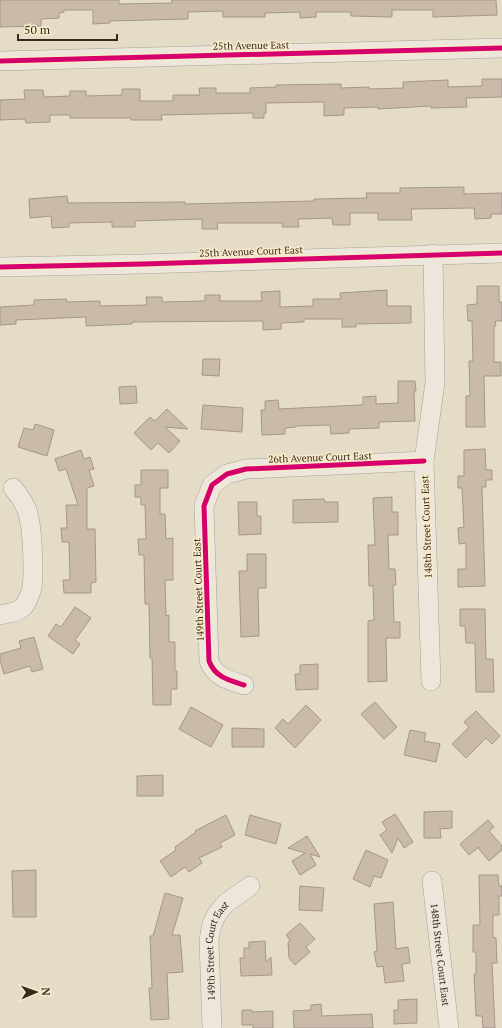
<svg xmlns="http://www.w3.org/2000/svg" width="502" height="1028" viewBox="0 0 502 1028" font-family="'PT Serif',serif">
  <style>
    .building { fill: #c9baa9; stroke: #a59788 }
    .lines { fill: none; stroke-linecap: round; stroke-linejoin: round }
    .minor-casing { stroke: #a9a192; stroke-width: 20 }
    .minor { stroke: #ece6db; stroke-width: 19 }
    .cycleway-casing { stroke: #f8ebcc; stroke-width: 8 }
    .cycleway { stroke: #d6006c; stroke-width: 5 }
    .labels { text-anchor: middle; stroke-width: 3; stroke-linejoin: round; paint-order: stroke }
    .street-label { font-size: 10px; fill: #37291b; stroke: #f8ebcc }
  </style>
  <rect width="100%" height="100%" fill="#e5dcc8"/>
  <g class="building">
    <path d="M0 0H119V4L172 3V0H496L497 15 433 17V10H392V17L351 16V12H316V17L300 18V12L265 13V17H223V11L188 12V19L110 21V23L93 24V10H64V12L59 13V18L41 19V26L0 27Z"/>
    <path d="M482 79H502V97L466 98 467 107 431 108V106L378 109V107L344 108V115L324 116V102L266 103V113H264V118H253V113L161 115 162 120H131V118H70V115H50V122L26 123 25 119 0 120V100L25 99 24 90H43L44 97 70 96V91H86V96L122 95V89H140V101H173V95H200L199 88H216V93H250V88L276 87V85L341 84V88L369 87V89L403 88V82L448 80V87L482 86Z"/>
    <path d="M464 187V194L502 193V214H491V218L475 219 474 208 411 209 412 220H378V213H350V225H333L332 218 298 219 299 227H282L283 223H217L218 229H202V219L135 221V227H112V222L69 223V227L52 228 51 216 30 218 29 199 67 196 68 203 185 202V204L314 201V199L367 198 366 193H400V188Z"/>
    <path d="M477 286H499V302H502V321H495L496 326H494V362H501V376H484L485 427H466V396H470L469 361H473L472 321H468L467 305 477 304Z"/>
    <path d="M387 290V306H411V323L356 324V327H342V319H304V322L281 323V329L263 330V321L132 322V324L86 326V317L16 320V324L0 325V307L34 305V300L66 299 67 302 100 301V306L147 305 146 297H162V302L205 301V295H220V301H262L261 292 280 291V307L313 306V299H341L340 293Z"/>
    <path d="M203 359H220L219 376 202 375Z"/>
    <path d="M398 381H415L416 391H414L415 421 379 422V428L349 429V433L331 434 330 425 296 426V427L285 428V434L262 435 261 410H265V401L278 400 279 409 360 405 363 404V397L376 396V404L398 403Z"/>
    <path d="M136 386 137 403 120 404 119 387Z"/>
    <path d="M203 405 243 408 242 432 201 429Z"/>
    <path d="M167 409 188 429 165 427 180 441 169 453 158 443 151 450 134 433 150 417 155 421Z"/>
    <path d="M35 424 54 430 47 456 18 447 24 428 33 430Z"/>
    <path d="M485 449 486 470H492V480H486V487H482L485 586 458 587V569H466V543L459 544 458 528 464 527 462 488H458V476H464V450Z"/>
    <path d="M81 450 84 459 90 457 94 469 89 470 94 486 87 488V529H95L96 582 91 583V593H64L63 580H70L69 542H62L61 528H67L66 505H78L66 469 59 471 55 459Z"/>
    <path d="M141 470H168V488H160V514H165L166 539 173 538V580H165L166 616 169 615V642H175V671H177V689H171V705H153L152 658H150L149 604H145L144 555H139L138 539H146L145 505H141V497H135V485H141Z"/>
    <path d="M392 497V512H398V535H388L389 569H395L396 585H393L394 622H400V638H386L387 681 368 682V621L374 620 373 586H369L368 545H375L373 498Z"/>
    <path d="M324 499 325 502H338V522L293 523V500Z"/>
    <path d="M238 502H257V516H261V534L239 535Z"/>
    <path d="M247 554H266V588H258L259 636 241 637 239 571H247Z"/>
    <path d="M75 607 91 618 75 640 80 644 73 654 48 636 56 624 61 627Z"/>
    <path d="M460 609H485L486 659H493L494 692H476L475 643H466L465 626H460Z"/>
    <path d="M34 637 43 669 32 672 30 666 4 674 0 660V654L21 648 19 641Z"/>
    <path d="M318 664V689L296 690 295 674H300V665Z"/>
    <path d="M375 702 397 727 384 739 361 714Z"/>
    <path d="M306 705 321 720 295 748 275 728 283 719 288 724Z"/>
    <path d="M191 707 223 725 211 747 179 729Z"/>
    <path d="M476 711 500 736 492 744 486 738 466 758 452 744 469 727 464 722Z"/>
    <path d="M232 728 264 729V747H232Z"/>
    <path d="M410 730 426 733 424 741 440 744 436 762 404 755Z"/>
    <path d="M163 775V796H137V776Z"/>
    <path d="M452 811V828L440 829 441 838H424V812Z"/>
    <path d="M395 814 413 842 404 848 398 838 392 853 380 835 387 830 382 822Z"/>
    <path d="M226 815 235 835 220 843 222 847 199 858 202 863 189 872 185 867 171 877 160 861 176 850 175 847 196 832 195 831Z"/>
    <path d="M250 815 281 824 276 844 245 835Z"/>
    <path d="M488 820 494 827 489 831 502 846V850L489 861 479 849V847L469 855 460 844Z"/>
    <path d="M307 836 320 857 310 854 316 865 300 875 292 861 305 853 288 848Z"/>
    <path d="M366 850 388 860 381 878 374 876 370 887 353 879Z"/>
    <path d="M36 870V917H13L12 871Z"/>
    <path d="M479 875H498L499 886H502V896H499V915H493V937L496 938 497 963H492L495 1028H483L482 1016H476L474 974H476V952H473V925H480Z"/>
    <path d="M300 886 324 888 322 911 299 910Z"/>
    <path d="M165 893 183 898 172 935H180L183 972 167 973 169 1019 151 1020 149 988H152L150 936H153Z"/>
    <path d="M393 902 396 949 408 947 410 963 402 964 404 981 385 983 383 966 377 967 374 952 377 951 374 904Z"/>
    <path d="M300 923 315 939 306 947 310 952 295 965 289 958 288 942 290 940 286 935Z"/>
    <path d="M265 941 266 962 271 957 272 975 241 976 240 958H244V948H249V942Z"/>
    <path d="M417 999V1023L394 1024V1010H398V1000Z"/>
    <path d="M321 1004 322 1016 372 1014 373 1028H294L293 1011 311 1010V1005Z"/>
    <path d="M242 1010H252V1012L273 1011V1028H253V1025H242Z"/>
  </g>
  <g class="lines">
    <g class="minor-casing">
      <g id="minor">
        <path d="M0 61 502 48"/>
        <path d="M0 267 143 264 502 253"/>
        <path d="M0 615C8 613 17 613 23 607 28 602 30 594 32 588 34 572 33 523 26 508 23 501 18 494 13 488"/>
        <path d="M431 681 424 461 435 383 433 254"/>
        <path d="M244 685C228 680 215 677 209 661L204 506 212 485 227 474 246 469 424 461"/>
        <path id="s1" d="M432 881 449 1028"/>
        <path id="s2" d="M212 1028 209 940 212 924 217 914 225 904 250 886"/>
      </g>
    </g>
    <use href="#minor" class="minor"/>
    <g class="cycleway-casing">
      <g id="cycleway">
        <path d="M0 61 502 48"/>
        <path d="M0 267 143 264 502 253"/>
        <path d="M244 685C228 680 215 677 209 661L204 506 212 485 227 474 246 469 424 461"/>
      </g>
    </g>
    <use href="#cycleway" class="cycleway"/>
  </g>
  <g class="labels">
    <g class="street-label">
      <text transform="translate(251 45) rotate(-1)" y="4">25th Avenue East</text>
      <text transform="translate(251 251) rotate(-2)" y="4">25th Avenue Court East</text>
      <text transform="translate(320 457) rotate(-2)" y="4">26th Avenue Court East</text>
      <text transform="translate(426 527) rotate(-92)" y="4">148th Street Court East</text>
      <text transform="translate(198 590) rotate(-92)" y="4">149th Street Court East</text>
      <text dy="4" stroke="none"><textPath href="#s2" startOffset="79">149th Street Court East</textPath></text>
      <text dy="4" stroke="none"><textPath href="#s1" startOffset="74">148th Street Court East</textPath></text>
    </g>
  </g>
  <g transform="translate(36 992) rotate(88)" stroke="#f8ebcc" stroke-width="3" paint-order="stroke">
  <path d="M0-3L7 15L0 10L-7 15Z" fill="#37291b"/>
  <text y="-6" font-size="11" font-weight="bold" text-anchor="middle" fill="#37291b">N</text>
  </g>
  <path d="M18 34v6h99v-6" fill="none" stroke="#37291b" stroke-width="2"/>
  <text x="24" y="34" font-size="12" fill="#37291b" stroke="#f8ebcc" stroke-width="3" paint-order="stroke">50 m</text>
</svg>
